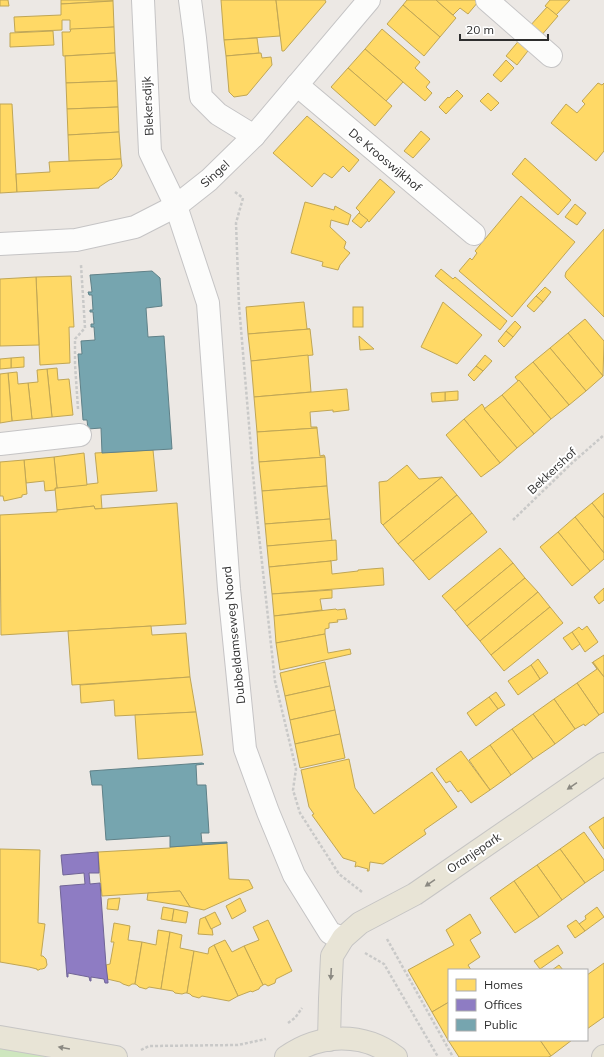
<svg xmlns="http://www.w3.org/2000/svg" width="604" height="1057" viewBox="0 0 604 1057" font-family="Mulish,sans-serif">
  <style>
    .green { fill: #cee6be }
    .homes { fill: #ffd966; stroke: #c0a655 }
    .offices { fill: #8e7cc3; stroke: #716596 }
    .public { fill: #76a5af; stroke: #608188 }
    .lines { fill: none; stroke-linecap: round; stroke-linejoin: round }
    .minor-casing { stroke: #c5c4c5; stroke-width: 24 }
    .major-casing { stroke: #c6c5c4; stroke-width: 24 }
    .path { stroke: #c9c9c8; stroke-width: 2.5; stroke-dasharray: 3 2; stroke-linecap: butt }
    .minor { stroke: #fcfcfb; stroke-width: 22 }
    .major { stroke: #e8e4d6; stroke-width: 22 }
    .oneway { fill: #8b8982 }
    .labels { text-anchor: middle; stroke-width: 4; stroke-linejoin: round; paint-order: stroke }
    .street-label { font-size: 12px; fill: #2e2e2e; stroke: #fff }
  </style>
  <rect width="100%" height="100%" fill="#ece8e4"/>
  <path class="green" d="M0 1048 55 1057H0Z"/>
  <g class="homes">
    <path d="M0 0H8L9 6H0Z"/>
    <path d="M61 0H113V1L61 4Z"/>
    <path d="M221 0H276L280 36 224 40Z"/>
    <path d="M276 0H325L326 2 284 51H282Z"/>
    <path d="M407 0H436L456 18 440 37 403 5Z"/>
    <path d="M436 0H475L478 2 468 14 460 8 453 15Z"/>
    <path d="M550 0H570L556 15 545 6Z"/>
    <path d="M113 1 114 27 70 30V20H62V30L15 32 14 17 61 15V4Z"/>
    <path d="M403 5 440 37 424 56 387 24Z"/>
    <path d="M547 7 558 16 540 37 529 27Z"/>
    <path d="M114 27 115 53 63 56 62 32H70L71 29Z"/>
    <path d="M382 29 420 62 415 68 430 82 426 87 432 93 425 101 365 49Z"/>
    <path d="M53 31 54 45 10 47V33Z"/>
    <path d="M257 38 259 53 226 56 224 40Z"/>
    <path d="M521 38 531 47 517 65 506 56Z"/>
    <path d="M365 49 403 82 386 101 348 68Z"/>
    <path d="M115 53 117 81 66 83 65 56Z"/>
    <path d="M261 53 262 58 271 57 272 65 247 95 234 97 229 92 226 56Z"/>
    <path d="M506 60 514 68 501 82 493 75Z"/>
    <path d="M348 68 392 106 375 126 331 87Z"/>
    <path d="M117 81 118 107 67 109 66 83Z"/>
    <path d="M598 83 602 85 604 83V151L596 161 551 123 566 104 577 113 585 104 582 101Z"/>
    <path d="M457 90 463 96 446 114 439 107 448 97 449 98Z"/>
    <path d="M488 93 499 103 491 111 480 101Z"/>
    <path d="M0 104H12L17 192 0 193Z"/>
    <path d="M118 107 119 132 68 135 67 109Z"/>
    <path d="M307 116 359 160 349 172 343 166 332 178 324 173 312 187 273 153Z"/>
    <path d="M421 131 430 139 413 158 404 151Z"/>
    <path d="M119 132 121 159 69 161 68 135Z"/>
    <path d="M525 158 571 200 558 215 512 174Z"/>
    <path d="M121 159 122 166 116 175 111 180V179L99 187V188L17 192 16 174 50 172 49 162Z"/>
    <path d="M380 179 395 192 369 222 359 213 360 212 356 208Z"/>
    <path d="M521 196 575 242 512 317 459 271 470 258 472 260 477 253 475 251Z"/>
    <path d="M305 202 334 210 335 206 351 215 348 225 331 220 330 227 346 242 344 248 350 253 340 265 338 270 322 266 323 262 291 253Z"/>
    <path d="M575 204 586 213 577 225 565 217Z"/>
    <path d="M359 213 368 220 361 228 352 221Z"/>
    <path d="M604 229V317L566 278 565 276 566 272Z"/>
    <path d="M441 269 453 279 455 277 507 321 500 330 435 276Z"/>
    <path d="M71 276 74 327H69L70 363 40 365 36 277Z"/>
    <path d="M36 277 39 345 0 346V279Z"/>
    <path d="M545 287 551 292 543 302 536 296Z"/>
    <path d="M536 296 543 302 534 312 527 306Z"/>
    <path d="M304 302 307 329H310L248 334 246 307Z"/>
    <path d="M443 302 482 335 457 364 421 347Z"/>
    <rect x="353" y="307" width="10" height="20"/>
    <path d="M585 319 604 341 603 376 568 333Z"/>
    <path d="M515 321 521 327 513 337 506 331Z"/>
    <path d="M310 329 313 355 251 361 248 334Z"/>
    <path d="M506 331 513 337 504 347 498 341Z"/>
    <path d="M568 333 603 376 586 391 550 348Z"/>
    <path d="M359 336 374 349 360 350Z"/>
    <path d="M550 348 586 391 569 405 533 362Z"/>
    <path d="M308 355 311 392 254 397 251 361Z"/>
    <path d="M485 355 492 361 483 371 476 366Z"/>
    <path d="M24 357V367L11 368V358Z"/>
    <path d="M11 358V368L0 369V359Z"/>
    <path d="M533 362 569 405 551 419 519 380 518 381 515 377Z"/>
    <path d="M476 366 483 371 474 381 468 375Z"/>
    <path d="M57 368 58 380 69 379 73 415 52 417 47 369Z"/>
    <path d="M47 369 52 417 32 419 28 383 38 382 37 370Z"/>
    <path d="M17 372 18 384 28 383 32 419 12 421 8 373Z"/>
    <path d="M8 373 12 421 0 423V374Z"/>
    <path d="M519 380 551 419 534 434 502 395Z"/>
    <path d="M347 389 349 410 333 412V410L310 412 311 427H317V428L257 432 254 397Z"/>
    <path d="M458 391V400L445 401V392Z"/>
    <path d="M445 392V401L432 402 431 393Z"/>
    <path d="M502 395 534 434 517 448 484 409Z"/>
    <path d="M482 404 485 409H484L517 448 500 463 464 419Z"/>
    <path d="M464 419 500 463 481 477 446 435Z"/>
    <path d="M317 428 320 456 324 455 325 457 259 462 257 432Z"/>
    <path d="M153 450 157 491 101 495 102 509H95L94 506 57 510 55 488 98 483 95 453Z"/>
    <path d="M84 453 87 485 57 488 54 457Z"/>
    <path d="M54 457 57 488H55V490L45 491 44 481 26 483 24 460Z"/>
    <path d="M325 457 327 486 262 491 259 462Z"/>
    <path d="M24 460 27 494 22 495V497L4 501 3 496H0V462Z"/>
    <path d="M407 465 419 479 442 477 383 525 381 523 379 482 387 481Z"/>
    <path d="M442 477 457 495 398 544 383 525Z"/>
    <path d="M327 486 330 519 265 524 262 491Z"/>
    <path d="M604 493V518L592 503Z"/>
    <path d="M457 495 472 513 413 561 398 544Z"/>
    <path d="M177 503 186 624 1 635 0 515 57 512V510L94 506 95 509Z"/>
    <path d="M592 503 604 518V553L575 517Z"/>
    <path d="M472 513 487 532 429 580 413 561Z"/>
    <path d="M575 517 604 553V559L590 571 558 532Z"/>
    <path d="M330 519 332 541 267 546 265 524Z"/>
    <path d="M558 532 590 571 572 586 540 547Z"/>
    <path d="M336 540 337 560 330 561H331L269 567 267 546Z"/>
    <path d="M500 548 513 563 455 611 442 596Z"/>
    <path d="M331 561 332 574 358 571V570L383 568 384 585 272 594 269 567Z"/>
    <path d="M513 563 525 578 467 626 455 611Z"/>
    <path d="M525 578 538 592 480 641 467 626Z"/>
    <path d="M604 588V600L599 604 594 597Z"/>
    <path d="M332 590V598L320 599 322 610 274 616 272 594Z"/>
    <path d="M538 592 550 607 491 655 480 641Z"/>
    <path d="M550 607 563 623 504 671 491 655Z"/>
    <path d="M336 609 337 610 345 609 347 619 337 620 338 622 329 623V628L325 629V634L276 643 274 616Z"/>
    <path d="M151 626 152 635 186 633 190 677 72 685 68 631Z"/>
    <path d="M587 626 598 642 585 652 572 632 579 627 582 630Z"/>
    <path d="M572 632 580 644 572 650 563 638Z"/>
    <path d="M325 634 328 653 350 649 351 654 280 670 276 643Z"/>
    <path d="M604 655V677L593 662Z"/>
    <path d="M538 659 548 673 540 679 531 665Z"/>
    <path d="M325 662 330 686 285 696 280 673Z"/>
    <path d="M592 662 604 677V712L599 715 577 683 597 669Z"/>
    <path d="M531 665 540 679 518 695 508 681Z"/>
    <path d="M190 677 196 712 115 716 114 700 81 703 80 685Z"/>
    <path d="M577 683 599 715 585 726 584 724 575 729 554 699Z"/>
    <path d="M330 686 335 710 290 720 285 696Z"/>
    <path d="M496 692 505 705 498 709 489 697Z"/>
    <path d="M489 697 498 709 476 726 467 713Z"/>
    <path d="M554 699 575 729 555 744 533 714Z"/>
    <path d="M335 710 340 734 295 744 290 720Z"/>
    <path d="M196 712 203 755 138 759 135 715Z"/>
    <path d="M533 714 555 744 533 759 512 729Z"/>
    <path d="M512 729 533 759 511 775 490 745Z"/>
    <path d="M340 734 345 758 300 768 295 744Z"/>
    <path d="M490 745 511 775 490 790 469 760Z"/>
    <path d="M461 751 490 790 471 803 461 790 458 792 450 781 446 783 436 769Z"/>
    <path d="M349 759 355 788 374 814 432 772 457 807 424 830 426 834 383 864 370 862 369 871H367L368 869 357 866 355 867 356 862 343 858 312 815 314 814 309 807 301 770Z"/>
    <path d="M604 817V849L589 827Z"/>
    <path d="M584 832 604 860V870L585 883 560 849Z"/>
    <path d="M227 843 229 879 249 880 253 888 204 910 190 907 180 891 102 896 98 852 170 848V847Z"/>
    <path d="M0 849 40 850 38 923 45 924 41 956H43L46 959 47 965 45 968 42 969H40L39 970H37V969L29 967 0 962Z"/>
    <path d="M560 849 585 883 562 900 537 865Z"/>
    <path d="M537 865 562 900 539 917 514 881Z"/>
    <path d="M514 881 539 917 515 933 490 898Z"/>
    <path d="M180 891 190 907 147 900 148 893Z"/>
    <path d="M120 898 118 910 107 909 108 899Z"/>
    <path d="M240 898 246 911 232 919 226 906Z"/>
    <path d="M163 907 174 909 172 921 161 919Z"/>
    <path d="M597 907 604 917 585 931 579 924 586 919 585 916Z"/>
    <path d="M174 909 188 912 186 923 172 921Z"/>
    <path d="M215 912 221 924 211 929 205 917Z"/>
    <path d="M470 914 481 933 470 940 480 957 468 965 471 970H449V1002L432 1012 408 970 454 945 446 930Z"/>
    <path d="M205 917 211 929H212L213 935 198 934 200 919Z"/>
    <path d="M268 920 292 971 276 979 275 983 268 986 265 984 263 985 244 946 259 940 253 927Z"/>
    <path d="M576 920 585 931 575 938 567 926Z"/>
    <path d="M114 923 130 926 128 940 142 942 135 984H132L129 986 123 984 120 982 107 979 106 965 110 964 114 942H111Z"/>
    <path d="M158 930 170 932 161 989 149 987 146 989 139 987 137 985 135 984 142 942 156 945Z"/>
    <path d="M170 932 182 935 180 948 194 951 187 993H185L182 994 175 993 173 991 161 989Z"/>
    <path d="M225 940 232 952 244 946 263 985 260 987 259 989 252 992 251 991 238 996 214 945Z"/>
    <path d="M214 945 238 996 229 1001 202 996 199 998 192 996 190 994 187 993 194 951 208 954 209 948Z"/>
    <path d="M558 945 563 953 540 969 534 961Z"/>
    <path d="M604 963V1017L587 1029V975Z"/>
    <path d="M559 965 563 970H552Z"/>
    <path d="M449 1002V1039L448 1040 432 1012Z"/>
    <path d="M449 1039V1040H540L551 1056 548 1057H459L448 1040Z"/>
    <path d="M540 1040H572L551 1056Z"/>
  </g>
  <path class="offices" d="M98 852 99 873H89L90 884 100 883 106 965 108 982V983H105L104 979 91 977V981H90L89 977 68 973V977H67L60 886 85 884 84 873 63 875 61 855Z"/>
  <g class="public">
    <path d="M152 271 160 278 162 306 146 308 148 337 164 336 172 449 102 453 101 428 88 429 87 420H83L78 354H82L81 341 95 340 94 327H91V324H94L93 312H90V310H93L92 295H89L88 292H92L90 275Z"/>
    <path d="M202 763 204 764 196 765 197 785H206V786L209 833H201L202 843 227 842V843L170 847V836L106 840 102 785H92L90 771Z"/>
  </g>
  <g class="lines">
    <g class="minor-casing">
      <g id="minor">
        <path d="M143 0 150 152 176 206 208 303 229 589 245 749 268 812 294 875 330 933 343 938"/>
        <path d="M190 0 195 38 201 97 218 114 254 136"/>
        <path d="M487 0 551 56"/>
        <path d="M297 85 474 234"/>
        <path d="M0 244 76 240 135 227 176 206 209 180 254 136 369 0"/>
        <path d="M0 444 80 435"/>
      </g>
    </g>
    <g class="major-casing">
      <g id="major">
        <path d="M0 1037 116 1057"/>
        <path d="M329 1040 330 999 332 956 343 938 360 923 415 894 604 764"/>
        <path d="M286 1057C320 1033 363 1032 396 1057"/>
        <path d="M603 1057 604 1056"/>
      </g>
    </g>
    <g class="path">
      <path d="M235 192 243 198 236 223 239 305 256 508 275 681 296 769 293 790 300 813 339 874 362 892"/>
      <path d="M78 409 75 364V339L85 328 81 265"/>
      <path d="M513 520 572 463 604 435"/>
      <path d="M387 939 453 1057"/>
      <path d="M365 953 384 964 438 1057"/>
      <path d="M288 1023 295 1018 302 1008"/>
      <path d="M141 1050 149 1046 238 1045 266 1039"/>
    </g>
    <use href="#minor" class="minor"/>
    <use href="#major" class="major"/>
  </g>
  <defs><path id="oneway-solid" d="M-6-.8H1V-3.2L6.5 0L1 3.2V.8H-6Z"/></defs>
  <g class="oneway">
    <use href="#oneway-solid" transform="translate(572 786) rotate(146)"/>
    <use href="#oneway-solid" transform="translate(430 883) rotate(146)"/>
    <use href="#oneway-solid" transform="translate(331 974) rotate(93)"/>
    <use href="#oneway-solid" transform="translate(64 1048) rotate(-170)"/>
  </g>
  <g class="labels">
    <g class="street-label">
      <text transform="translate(148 106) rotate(-93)" y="4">Blekersdijk</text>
      <text transform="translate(385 160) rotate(40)" y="4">De Krooswijkhof</text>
      <text transform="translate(215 174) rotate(-42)" y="4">Singel</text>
      <text transform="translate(552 471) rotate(-43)" y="4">Bekkershof</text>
      <text transform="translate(234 635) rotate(-96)" y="4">Dubbeldamseweg Noord</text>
      <text transform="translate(474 853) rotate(-34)" y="4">Oranjepark</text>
    </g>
  </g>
  <rect x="448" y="969" width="140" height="72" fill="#ffffff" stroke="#ababab"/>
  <rect x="456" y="979" width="20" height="12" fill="#ffd966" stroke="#ababab"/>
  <text x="484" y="989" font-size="12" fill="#2e2e2e">Homes</text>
  <rect x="456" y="999" width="20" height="12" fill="#8e7cc3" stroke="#ababab"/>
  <text x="484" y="1009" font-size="12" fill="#2e2e2e">Offices</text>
  <rect x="456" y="1019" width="20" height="12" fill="#76a5af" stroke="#ababab"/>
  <text x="484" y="1029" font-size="12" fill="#2e2e2e">Public</text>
  <path d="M460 34v6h88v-6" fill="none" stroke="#2e2e2e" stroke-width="2"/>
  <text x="466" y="34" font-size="12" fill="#2e2e2e" stroke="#ffffff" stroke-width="3" paint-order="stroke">20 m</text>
</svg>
